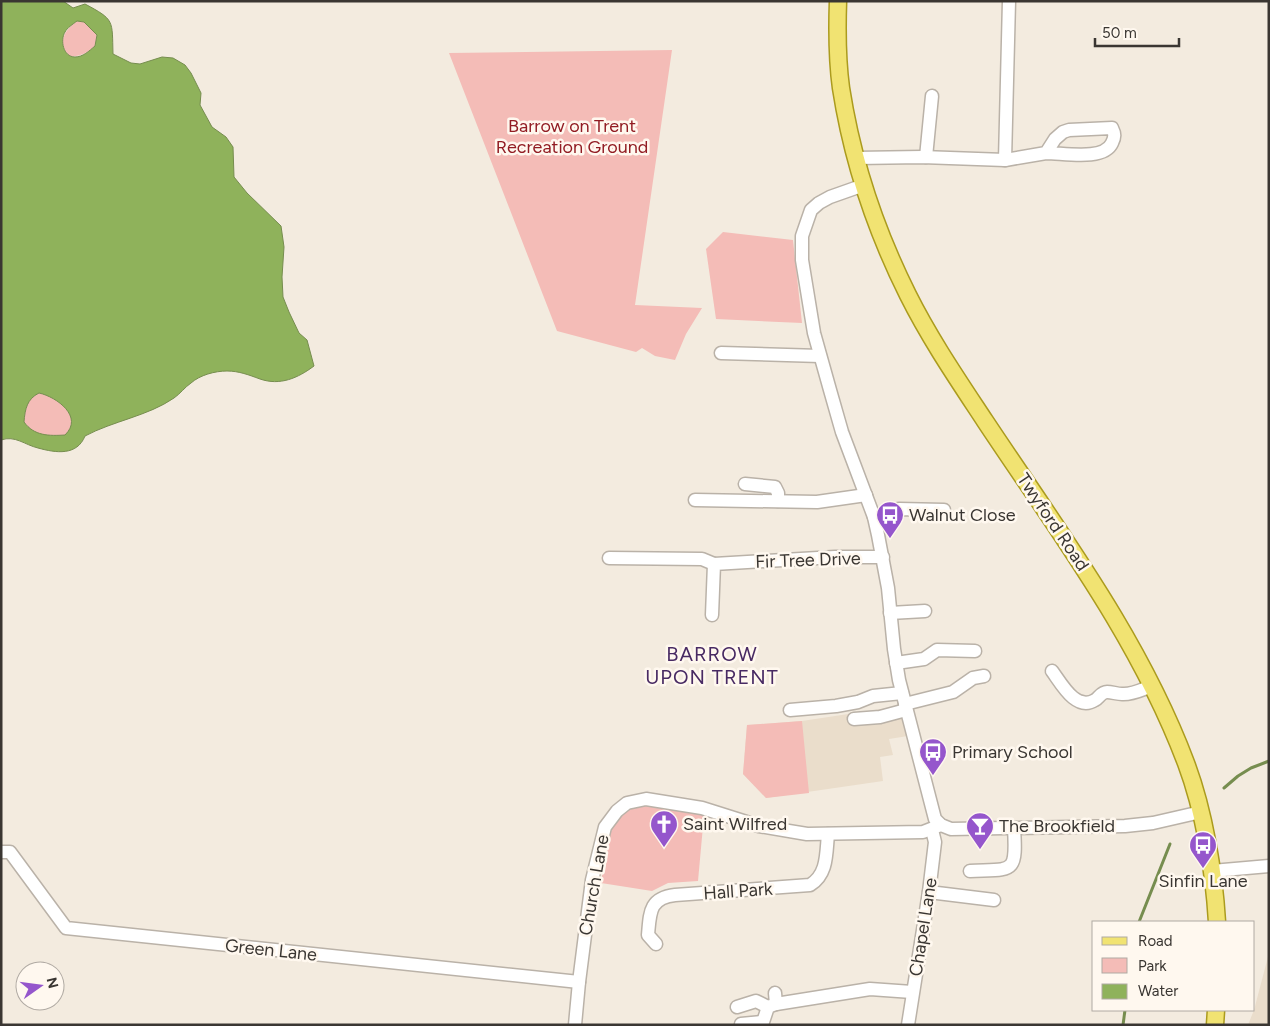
<svg xmlns="http://www.w3.org/2000/svg" width="1270" height="1026" viewBox="0 0 1270 1026" font-family="Figtree,sans-serif">
  <style>
    .built { fill: #eaddcb }
    .green { fill: #f4bcb7 }
    .water { fill: #8fb25b; stroke: #768d4f; fill-rule: evenodd }
    .lines { fill: none; stroke-linecap: round; stroke-linejoin: round }
    .stream { stroke: #768d4f; stroke-width: 3 }
    .minor-casing { stroke: #bab2a8; stroke-width: 15 }
    .major-casing { stroke: #ab9b1e; stroke-width: 19 }
    .minor { stroke: #fff; stroke-width: 12 }
    .major { stroke: #f1e372; stroke-width: 16 }
    .labels { text-anchor: middle; stroke-width: 5; stroke-linejoin: round; paint-order: stroke }
    .park-label { font-size: 18px; fill: #921c23; stroke: #fff8ef }
    .poi-label { font-size: 18px; fill: #3a3632; stroke: #fff8ef; text-anchor: start }
    .street-label { font-size: 18px; fill: #3a3632; stroke: #fff8ef }
    .quarter-label { font-size: 20px; letter-spacing: 1px; fill: #482a63; stroke: #fff8ef }
  </style>
  <rect width="100%" height="100%" fill="#f3ebdf"/>
  <g class="built">
    <path d="M901 706 908 736 889 739 893 755 880 757 883 781 766 798 743 774 747 725 802 721Z"/>
    <path d="M1269 953V1025H1248L1254 1010Z"/>
  </g>
  <g class="green">
    <path d="M77 21 84 22 97 35 95 46C87 53 80 57 69 56 57 42 64 31 77 21Z"/>
    <path d="M672 50 635 305 702 308 686 334 675 360 655 356 642 348 636 352 557 331 449 53Z"/>
    <path d="M723 232 793 240 802 323 716 319 706 249Z"/>
    <path d="M39 393C57 397 84 417 65 435 48 436 34 436 24 422 25 409 27 399 39 393Z"/>
    <path d="M802 721 809 793 766 798 743 774 747 725Z"/>
    <path d="M649 804 704 815 698 881 668 883 652 891 601 883C605 862 606 827 623 812 630 806 640 806 649 804Z"/>
  </g>
  <path class="water" d="M1 1H63L73 8 85 4C115 20 112 20 113 54L131 63 140 64 162 57 173 58 185 65 191 73 201 93 200 105 212 127 226 137 233 147 234 177 247 193 281 226 284 247 282 277 283 297 289 312 299 333 307 340 314 366C298 378 280 386 260 379 249 375 239 371 227 371 215 371 200 375 191 383 185 387 180 394 174 398 148 416 113 421 85 436 77 456 56 453 38 448 25 445 15 435 1 440ZM77 21 84 22 97 35 95 46C89 51 83 57 75 57 63 57 60 40 65 32 67 28 73 24 77 21ZM39 393C57 397 84 417 65 435 49 436 34 436 24 422 25 409 27 399 39 393Z"/>
  <g class="lines">
    <g class="stream">
      <path d="M1224 788 1238 776 1251 768 1269 761"/>
      <path d="M1139 922 1170 844"/>
      <path d="M1123 1025 1125 1010"/>
    </g>
    <g class="minor-casing">
      <g id="minor">
        <path d="M926 157 932 96"/>
        <path d="M856 158 922 157 1005 160 1046 153 1055 139 1063 132 1069 130 1112 128C1115 134 1115 137 1112 143 1104 161 1064 153 1046 153"/>
        <path d="M1005 160 1009 1"/>
        <path d="M864 185 830 197 819 203 811 210 802 236V260L814 333 830 390 842 432 874 517 878 535 888 588 894 649 899 680 935 819 941 825 951 829 1125 826 1153 823 1201 812"/>
        <path d="M721 353 820 356"/>
        <path d="M745 484 775 487 778 493V501"/>
        <path d="M695 500 817 502 866 495"/>
        <path d="M874 517 899 509 944 510"/>
        <path d="M609 558 702 559 714 564"/>
        <path d="M890 613 925 611"/>
        <path d="M712 615 714 564 835 557H883"/>
        <path d="M896 663 924 659 937 650 975 651"/>
        <path d="M1052 671C1061 683 1076 712 1095 700 1099 698 1101 692 1107 692 1112 692 1117 694 1122 694 1132 695 1143 689 1152 686"/>
        <path d="M905 704 953 692 973 678 984 676"/>
        <path d="M790 710 836 706 858 702 873 696 902 693"/>
        <path d="M854 719 880 717 906 710"/>
        <path d="M1 852H10L66 928 579 982"/>
        <path d="M970 871C1013 869 1017 875 1014 828"/>
        <path d="M1212 871 1269 866"/>
        <path d="M929 892 994 900"/>
        <path d="M656 944 648 935C650 913 649 898 675 895L810 885C828 874 826 853 828 834"/>
        <path d="M775 993 776 1004 870 989 912 992"/>
        <path d="M737 1007 756 1001 768 1007"/>
        <path d="M741 1024 762 1022"/>
        <path d="M575 1025 579 982 592 880 605 827 617 811 627 803 646 799 702 808 759 826 807 834 923 832 941 825"/>
        <path d="M762 1025 768 1007 776 1004"/>
        <path d="M908 1025 929 892 935 842 932 830"/>
      </g>
    </g>
    <g class="major-casing">
      <g id="major">
        <path d="M838 1C837 30 837 59 841 88 852 159 876 231 908 295 930 339 958 380 985 421 1058 531 1139 638 1186 763 1204 811 1214 871 1217 922"/>
        <path d="M1215 1025 1216 1010"/>
      </g>
    </g>
    <use href="#minor" class="minor"/>
    <use href="#major" class="major"/>
  </g>
  <defs>
    <g id="bus-pin" transform="scale(1.4375)"><path d="M0 17L-7.5 6A9.5 9.5 0 1 1 7.5 6Z" fill="#9556cc" stroke="#fff8ef"/><path d="M-5-6H5V4H4V6H2V4H-2V6H-4V4H-5ZM-3.5-4V0h7V-4ZM-3.5 1.2v1.5H-2V1.2ZM2 1.2v1.5H3.5V1.2Z" fill="#fff"/></g>
    <g id="church-pin" transform="scale(1.4375)"><path d="M0 17L-7.5 6A9.5 9.5 0 1 1 7.5 6Z" fill="#9556cc" stroke="#fff8ef"/><path d="M-1.2-6h2.4v3.5h3.3v2.4h-3.3V6h-2.4V-.1h-3.3v-2.4h3.3Z" fill="#fff"/></g>
    <g id="bar-pin" transform="scale(1.4375)"><path d="M0 17L-7.5 6A9.5 9.5 0 1 1 7.5 6Z" fill="#9556cc" stroke="#fff8ef"/><path d="M-6-5H6L.8 .8V4.5H3.5V6h-7V4.5H-.8V.8Z" fill="#fff"/></g>
  </defs>
  <g fill-rule="evenodd">
    <use href="#bus-pin" x="890" y="515"/>
    <use href="#bus-pin" x="933" y="752"/>
    <use href="#church-pin" x="664" y="824"/>
    <use href="#bar-pin" x="980" y="826"/>
    <use href="#bus-pin" x="1203" y="845"/>
  </g>
  <g class="labels">
    <g class="park-label">
      <text x="572" y="132">Barrow on Trent<tspan x="572" dy="21">Recreation Ground</tspan></text>
    </g>
    <g class="poi-label">
      <text x="909" y="521">Walnut Close</text>
      <text x="952" y="758">Primary School</text>
      <text x="683" y="830">Saint Wilfred</text>
      <text x="999" y="832">The Brookfield</text>
      <text x="1203" y="887" text-anchor="middle">Sinfin Lane</text>
    </g>
    <g class="street-label">
      <text transform="translate(1053 522) rotate(56)" y="6">Twyford Road</text>
      <text transform="translate(808 560) rotate(-2)" y="6">Fir Tree Drive</text>
      <text transform="translate(594 885) rotate(-80)" y="6">Church Lane</text>
      <text transform="translate(738 891) rotate(-4)" y="6">Hall Park</text>
      <text transform="translate(923 927) rotate(-81)" y="6">Chapel Lane</text>
      <text transform="translate(271 950) rotate(6)" y="6">Green Lane</text>
    </g>
    <g class="quarter-label">
      <text x="712" y="661">BARROW<tspan x="712" dy="23">UPON TRENT</tspan></text>
    </g>
  </g>
  <rect width="1270" height="1026" fill="none" stroke="#3a3632" stroke-width="5"/>
  <rect x="1092" y="921" width="162" height="90" fill="#fff8ef" stroke="#b0aaa3"/>
  <rect x="1102" y="937" width="25" height="8" fill="#f1e372" stroke="#b0aaa3"/>
  <text x="1138" y="946" font-size="15" fill="#3a3632">Road</text>
  <rect x="1102" y="958" width="25" height="15" fill="#f4bcb7" stroke="#b0aaa3"/>
  <text x="1138" y="971" font-size="15" fill="#3a3632">Park</text>
  <rect x="1102" y="984" width="25" height="15" fill="#8fb25b" stroke="#b0aaa3"/>
  <text x="1138" y="996" font-size="15" fill="#3a3632">Water</text>
  <g transform="translate(40 986) rotate(76)"><circle r="24" fill="#fff8ef" stroke="#b0aaa3"/>
  <path d="M0-4L9 19L0 12L-9 19Z" fill="#9556cc"/>
  <text y="-8" font-size="14" font-weight="bold" text-anchor="middle" fill="#3a3632">N</text>
  </g>
  <path d="M1095 38v8h84v-8" fill="none" stroke="#3a3632" stroke-width="2.5"/>
  <text x="1102" y="38" font-size="15" fill="#3a3632" stroke="#fff8ef" stroke-width="4" paint-order="stroke">50 m</text>
</svg>
